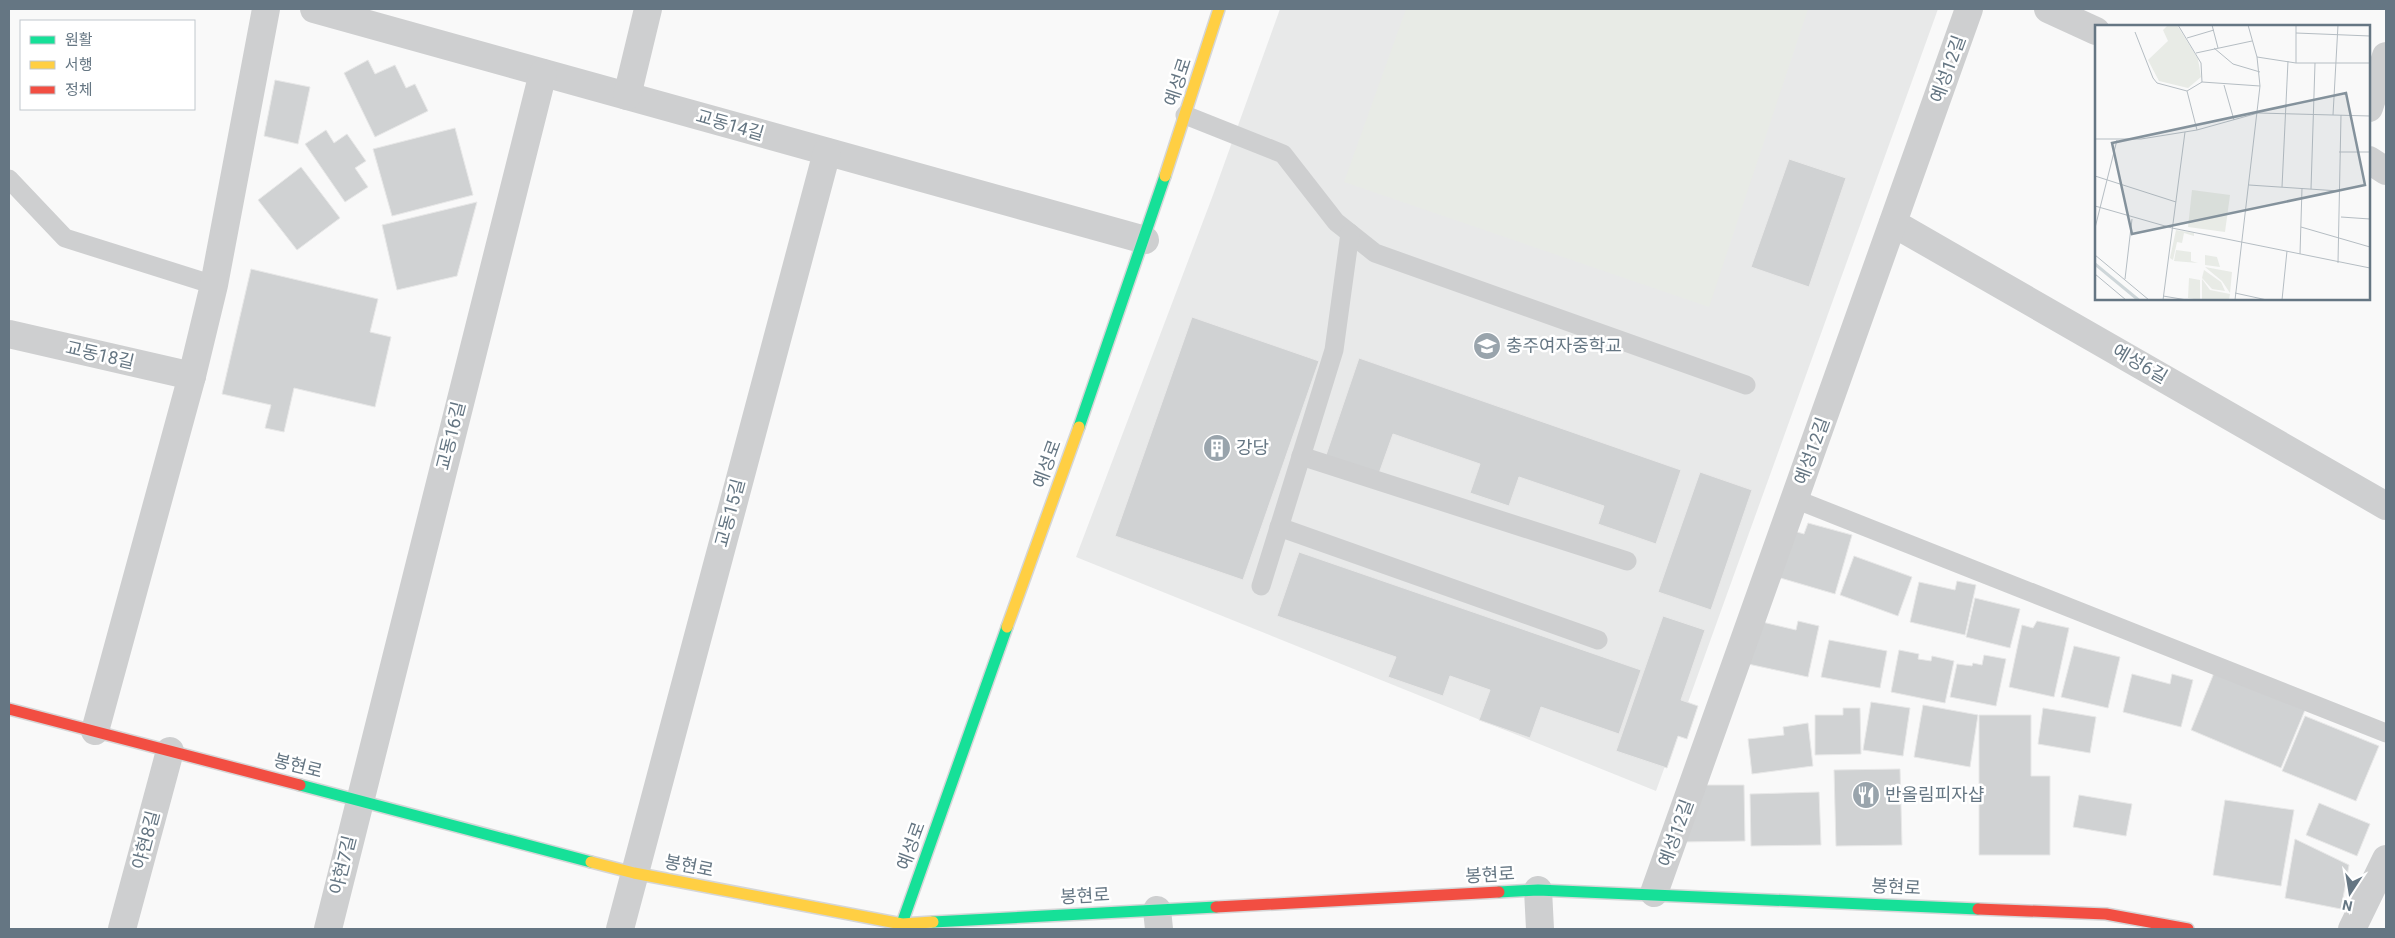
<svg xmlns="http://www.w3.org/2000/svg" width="2395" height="938" viewBox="0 0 2395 938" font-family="Roboto,'Noto Sans KR',sans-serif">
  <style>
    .built { fill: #e8e9e9 }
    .green { fill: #e8ebe6 }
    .building { fill: #d0d2d3; stroke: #e8e8e8 }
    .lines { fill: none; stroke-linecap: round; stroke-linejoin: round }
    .fast-casing { stroke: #d5d6d7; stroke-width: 14 }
    .slow-casing { stroke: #d5d6d7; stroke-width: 14 }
    .jam-casing { stroke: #d5d6d7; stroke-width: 14 }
    .lane { stroke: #cecfd0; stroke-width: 19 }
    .street { stroke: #cecfd0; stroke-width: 28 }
    .fast { stroke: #16e098; stroke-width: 11 }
    .slow { stroke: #ffcf43; stroke-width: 11 }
    .jam { stroke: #f24e42; stroke-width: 11 }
    .labels { text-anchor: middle; stroke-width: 5; stroke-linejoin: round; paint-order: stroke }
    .street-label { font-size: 18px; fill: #657683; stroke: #fff }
    .poi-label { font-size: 18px; fill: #657683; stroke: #fff; text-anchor: start }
    .inset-road { fill: none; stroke: #b5bdc3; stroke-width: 1 }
    .view { fill: #84929c; fill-opacity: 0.15; stroke: #84929c; stroke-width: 2.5 }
    .inset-edge { fill: none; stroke: #657683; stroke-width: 2.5 }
  </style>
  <rect width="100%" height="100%" fill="#f9f9f9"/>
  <path class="built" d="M1280 9H1938L1656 791 1076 557 1213 195Z"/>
  <path class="green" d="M1406 9H1808L1709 307 1344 182Z"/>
  <g class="building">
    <path d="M368 60 375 74 395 65 406 88 415 84 428 111 375 137 344 73Z"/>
    <path d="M275 80 310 87 298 144 264 136Z"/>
    <path d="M455 128 473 195 392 216 373 149Z"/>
    <path d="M326 130 334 143 347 134 366 161 355 168 368 187 345 202 305 144Z"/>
    <path d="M1789 159 1846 178 1809 287 1751 267Z"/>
    <path d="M301 167 340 218 297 250 258 200Z"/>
    <path d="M477 202 457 276 397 290 382 225Z"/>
    <path d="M251 269 378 299 370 332 391 337 375 407 294 388 284 432 265 428 271 405 222 394Z"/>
    <path d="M1192 317 1319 361 1243 580 1115 536Z"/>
    <path d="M1359 358 1681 470 1656 544 1598 524 1604 506 1519 477 1509 506 1470 493 1480 464 1393 434 1377 479 1324 461Z"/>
    <path d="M1700 472 1752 490 1711 610 1658 592Z"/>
    <path d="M1808 523 1852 535 1835 594 1777 577 1790 530 1804 534Z"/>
    <path d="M1299 552 1641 670 1619 734 1541 707 1530 738 1479 720 1490 690 1450 676 1443 696 1388 677 1396 657 1277 616Z"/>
    <path d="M1854 556 1912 577 1898 616 1840 595Z"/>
    <path d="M1957 581 1976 585 1965 635 1910 622 1919 582 1955 590Z"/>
    <path d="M1975 598 2020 609 2010 648 1966 637Z"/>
    <path d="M1663 616 1705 630 1681 700 1698 706 1687 739 1678 736 1667 768 1616 751Z"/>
    <path d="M1758 621 1796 630 1798 621 1819 626 1808 677 1748 664Z"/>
    <path d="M2037 621 2069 628 2054 697 2009 687 2022 625 2033 628Z"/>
    <path d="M1829 640 1887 651 1880 688 1821 677Z"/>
    <path d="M2074 646 2120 657 2108 708 2061 697Z"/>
    <path d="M1899 650 1919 654 1918 659 1931 661 1932 656 1954 661 1945 703 1891 692Z"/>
    <path d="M1984 655 2006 659 1996 706 1950 697 1957 664 1972 666 1973 663 1982 665Z"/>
    <path d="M2214 673 2305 710 2281 768 2191 730Z"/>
    <path d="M2132 674 2170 684 2172 674 2193 680 2181 727 2123 712Z"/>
    <path d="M1871 702 1910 708 1903 756 1863 750Z"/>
    <path d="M1923 705 1978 715 1970 767 1914 757Z"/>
    <path d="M1843 708H1860L1861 754 1815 755V715H1843Z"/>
    <path d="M2043 708 2096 717 2090 753 2038 744Z"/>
    <path d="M1979 715H2031V776H2050V855H1979Z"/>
    <path d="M2305 716 2379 746 2356 801 2282 771Z"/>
    <path d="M1808 723 1813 766 1752 774 1748 739 1784 735 1783 727Z"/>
    <path d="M1900 769 1902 845 1836 846 1834 770Z"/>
    <path d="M1699 785H1744L1745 841 1680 842Z"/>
    <path d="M1819 792 1821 845 1751 846 1750 794Z"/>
    <path d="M2079 795 2132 804 2126 836 2073 827Z"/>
    <path d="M2225 800 2294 810 2281 886 2213 875Z"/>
    <path d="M2319 803 2370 824 2357 856 2306 835Z"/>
    <path d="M2295 839 2349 865 2341 909 2285 898Z"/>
  </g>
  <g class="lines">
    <g class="fast-casing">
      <g id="fast">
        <path d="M1079 427 1165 176"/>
        <path d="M300 785 591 862"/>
        <path d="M1499 892 1538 890 1978 909"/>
        <path d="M933 922 1216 907"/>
        <path d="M900 929 1007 627"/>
      </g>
    </g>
    <g class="slow-casing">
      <g id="slow">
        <path d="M1165 176 1219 9"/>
        <path d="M1007 627 1079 427"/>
        <path d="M591 862 634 873 902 924 933 922"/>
      </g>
    </g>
    <g class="jam-casing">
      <g id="jam">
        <path d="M9 709 300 785"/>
        <path d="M1216 907 1499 892"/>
        <path d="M1978 909 2106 914 2188 929"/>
      </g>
    </g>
    <g class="lane">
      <path d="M1185 115 1283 154 1336 222 1375 253 1746 385"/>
      <path d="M9 179 65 238 214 285"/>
      <path d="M1301 456 1627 561"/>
      <path d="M1795 499 2386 733"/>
      <path d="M1279 527 1598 640"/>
      <path d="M1261 586 1334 350 1350 233"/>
    </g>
    <g class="street">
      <path d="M314 9 1145 240"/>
      <path d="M2048 9 2096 31"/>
      <path d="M627 96 648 9"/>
      <path d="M2369 108 2386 56"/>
      <path d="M2369 160 2386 171"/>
      <path d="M1893 223 2386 506"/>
      <path d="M9 334 192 376"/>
      <path d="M95 731 192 376 214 285 266 9"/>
      <path d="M1538 890 1540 929"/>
      <path d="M1654 893 1969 9"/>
      <path d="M1157 910 1159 929"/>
      <path d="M122 929 170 751"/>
      <path d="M328 929 543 73"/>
      <path d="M620 929 827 152"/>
      <path d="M2352 929 2386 859"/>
    </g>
    <use href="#fast" class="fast"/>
    <use href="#slow" class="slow"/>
    <use href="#jam" class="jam"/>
  </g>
  <defs>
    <g id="school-disc" transform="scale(1.4375)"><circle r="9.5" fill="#99a4ac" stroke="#fff"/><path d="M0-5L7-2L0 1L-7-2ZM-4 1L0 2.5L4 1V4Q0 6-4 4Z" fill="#fff"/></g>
    <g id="building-disc" transform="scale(1.4375)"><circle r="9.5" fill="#99a4ac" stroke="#fff"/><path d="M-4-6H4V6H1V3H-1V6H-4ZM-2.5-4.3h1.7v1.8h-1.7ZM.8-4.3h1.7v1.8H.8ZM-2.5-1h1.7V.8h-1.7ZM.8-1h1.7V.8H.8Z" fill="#fff"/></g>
    <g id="restaurant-disc" transform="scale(1.4375)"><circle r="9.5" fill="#99a4ac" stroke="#fff"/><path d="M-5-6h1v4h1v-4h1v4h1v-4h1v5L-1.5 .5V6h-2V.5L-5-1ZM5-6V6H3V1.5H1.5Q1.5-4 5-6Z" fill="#fff"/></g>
  </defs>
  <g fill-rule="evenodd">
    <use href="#school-disc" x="1487" y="346"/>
    <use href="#building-disc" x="1217" y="448"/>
    <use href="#restaurant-disc" x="1866" y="795"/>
  </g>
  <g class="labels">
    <g class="street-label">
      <text transform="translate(1948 69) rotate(-70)" y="6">예성12길</text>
      <text transform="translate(1178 82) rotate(-72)" y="6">예성로</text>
      <text transform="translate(730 125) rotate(16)" y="6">교동14길</text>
      <text transform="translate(100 355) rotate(13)" y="6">교동18길</text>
      <text transform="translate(2140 364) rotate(30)" y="6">예성6길</text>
      <text transform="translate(451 436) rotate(-76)" y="6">교동16길</text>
      <text transform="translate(1812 451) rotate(-70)" y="6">예성12길</text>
      <text transform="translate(1047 464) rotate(-70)" y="6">예성로</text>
      <text transform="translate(730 513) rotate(-75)" y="6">교동15길</text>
      <text transform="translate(298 766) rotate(14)" y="6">봉현로</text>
      <text transform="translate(1676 833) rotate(-70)" y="6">예성12길</text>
      <text transform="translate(146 840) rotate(-75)" y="6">야현8길</text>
      <text transform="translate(911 846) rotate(-70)" y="6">예성로</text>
      <text transform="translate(343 865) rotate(-76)" y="6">야현7길</text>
      <text transform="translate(689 866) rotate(11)" y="6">봉현로</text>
      <text transform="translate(1490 875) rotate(-3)" y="6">봉현로</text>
      <text transform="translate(1896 887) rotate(3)" y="6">봉현로</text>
      <text transform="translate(1085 896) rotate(-3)" y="6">봉현로</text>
    </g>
    <g class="poi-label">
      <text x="1506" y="352">충주여자중학교</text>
      <text x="1236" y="454">강당</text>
      <text x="1885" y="801">반올림피자샵</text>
    </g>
  </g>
  <g transform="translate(2095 25)">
    <rect width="275" height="275" fill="#f9f9f9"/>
    <path d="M73 0H82L103 34 106 52 93 63 64 56 53 35 73 16 68 5ZM97 165 135 170 130 207 93 202ZM81 205 99 208V211L89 208 87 218 82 217 78 235 75 233ZM81 225 96 227V236L103 238 79 236ZM110 230 122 232 125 242 110 240ZM110 242 137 247 135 268 127 256ZM109 245 126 257 130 266 117 264 107 253ZM94 253 105 255V275L93 273ZM107 254 115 265 135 269 134 275H107Z" fill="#e8ebe6"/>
    <path d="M0 237 12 247 46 275H41L0 241Z" fill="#ced6d9"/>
    <path class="inset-road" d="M83 0 106 38 107 57M117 0 123 23M40 7 58 53 62 58 92 66 102 105M201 8 275 11M92 13 119 5M119 23 138 39 165 47M101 28 157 16M162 32 201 38H275M201 38V0M129 60 139 95M92 66 107 57 165 61M238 90 243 0M0 114H46L102 105 163 88 275 91M244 127H275M0 151 81 177M154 160 244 166M187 162 193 36M216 164 220 38M0 181 77 203 275 243M246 192 275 194M206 202 275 222M0 203 22 115M205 229 207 163M0 230 54 275M243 238 246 90M0 249 31 275M30 254 37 194M140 268 172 275M68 271 92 275M68 275 90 107M140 275 165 61 162 32 153 0M187 275 192 226"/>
    <path class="view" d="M251 68 270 160 37 209 17 118Z"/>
    <rect width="275" height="275" class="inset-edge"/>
  </g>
  <rect width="2395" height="938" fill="none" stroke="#657683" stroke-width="20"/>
  <rect x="20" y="20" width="175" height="90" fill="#ffffff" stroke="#c1c8cd"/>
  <rect x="30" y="36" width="25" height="8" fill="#16e098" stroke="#c1c8cd"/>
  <text x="65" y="45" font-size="15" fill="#657683">원활</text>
  <rect x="30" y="61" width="25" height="8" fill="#ffcf43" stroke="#c1c8cd"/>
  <text x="65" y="70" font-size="15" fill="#657683">서행</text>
  <rect x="30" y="86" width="25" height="8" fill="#f24e42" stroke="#c1c8cd"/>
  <text x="65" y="95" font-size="15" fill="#657683">정체</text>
  <g transform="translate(2350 893) rotate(192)" stroke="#ffffff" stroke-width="4" paint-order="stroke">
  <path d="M0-4L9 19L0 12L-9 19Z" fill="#657683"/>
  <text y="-8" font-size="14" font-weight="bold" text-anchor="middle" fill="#657683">N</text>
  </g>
</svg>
